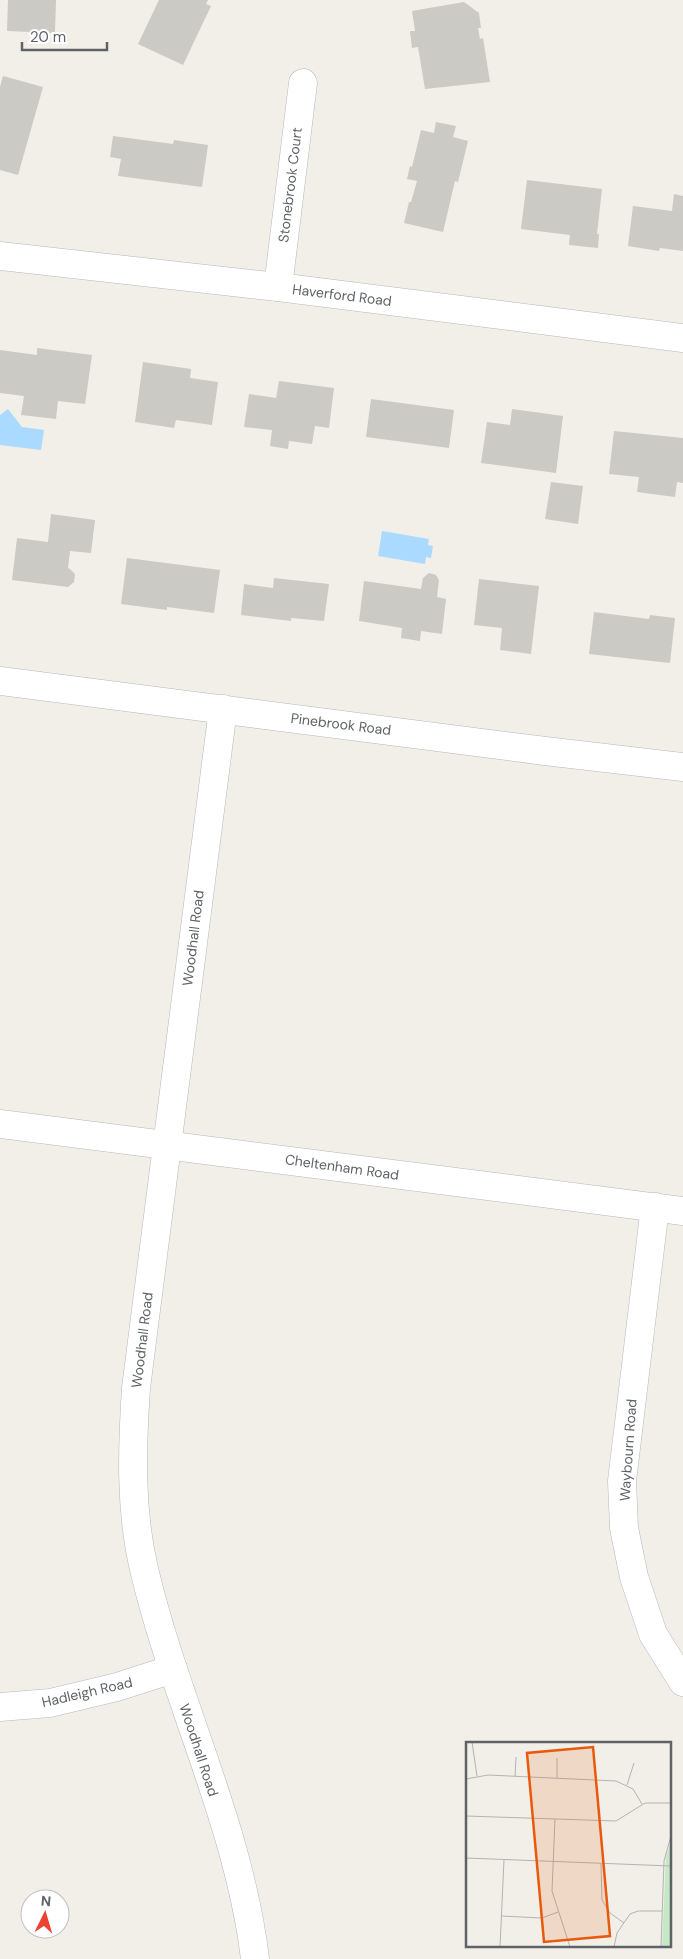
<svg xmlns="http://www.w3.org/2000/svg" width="683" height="1959" viewBox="0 0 683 1959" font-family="'DM Sans',sans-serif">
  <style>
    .water { fill: #aadaff }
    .building { fill: #cccac5 }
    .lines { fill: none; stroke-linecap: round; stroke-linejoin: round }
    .street-casing { stroke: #b5b8bc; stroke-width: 29 }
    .street { stroke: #fff; stroke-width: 28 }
    .labels { text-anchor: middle; stroke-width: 4; stroke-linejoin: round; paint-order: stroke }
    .street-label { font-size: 14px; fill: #5f6368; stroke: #fff }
    .inset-road { fill: none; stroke: #b3b3b1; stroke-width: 1 }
    .view { fill: #e8590c; fill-opacity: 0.15; stroke: #e8590c; stroke-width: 2.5 }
    .inset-edge { fill: none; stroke: #5f6368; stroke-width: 2.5 }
  </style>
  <rect width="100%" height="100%" fill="#f1efe8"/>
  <g class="water">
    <path d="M8 409 22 427 44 430 41 450 0 445V415Z"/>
    <path d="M382 531 429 539 428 545 433 546 431 558 426 557 425 564 378 556Z"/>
  </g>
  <g class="building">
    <path d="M8 0H56L55 33 7 31Z"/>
    <path d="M159 0H208L206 4 211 6 183 65 138 44Z"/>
    <path d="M464 2 479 13 481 28H478L480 39 483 38 490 82 425 89 418 47 412 48 410 31H415L412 11Z"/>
    <path d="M3 76 43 87 18 175 0 170V87Z"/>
    <path d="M436 122 456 126 453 137 468 141 458 182 455 181 443 232 404 223 409 202H411L417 181 407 179 410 166 412 167 421 130 434 133Z"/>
    <path d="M113 136 173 144 174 140 208 145 202 187 118 176 121 159 110 157Z"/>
    <path d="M527 180 602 189 597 234H599L598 248 569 245 570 235 521 229Z"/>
    <path d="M674 194 683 196V251L660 248 659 251 628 246 633 206 672 211Z"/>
    <path d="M37 348 92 355 85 404 58 401 56 419 21 415 24 396 0 393V350L37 355Z"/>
    <path d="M143 362 191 369 190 378 218 382 212 425 176 420 174 428 135 422Z"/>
    <path d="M279 381 334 388 329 428 315 426 312 444 289 441 288 449 270 446 272 430 244 427 249 394 276 398Z"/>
    <path d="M371 399 454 410 449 448 366 437Z"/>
    <path d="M512 409 563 416 556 473 481 463 487 422 510 425Z"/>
    <path d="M614 431 683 438V483L677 482 675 497 637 492 639 477 609 474Z"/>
    <path d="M551 482 583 486 578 524 545 519Z"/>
    <path d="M51 514 95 520 91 553 70 551 68 568 70 569 75 574 74 582 68 587 12 580 17 538 48 542Z"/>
    <path d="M127 558 220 570 214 613 167 607V610L121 604Z"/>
    <path d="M429 573 436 575 439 580 437 597 446 599 442 634 421 631 420 641 401 638 402 628 359 621 364 581 421 589 423 578Z"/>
    <path d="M274 578 329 584 324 621 291 618V621L241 615 244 584 273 588Z"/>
    <path d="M479 579 539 586 531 654 500 650 502 628 474 625Z"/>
    <path d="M594 612 649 619 650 615 675 618 670 663 589 654Z"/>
  </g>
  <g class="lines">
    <g class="street-casing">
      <g id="street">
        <path d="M0 256 278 287 683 338"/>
        <path d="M278 287 303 83"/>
        <path d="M0 681 545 751 683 767"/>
        <path d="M223 709 136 1388C132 1449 130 1510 144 1569 175 1701 239 1824 255 1959"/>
        <path d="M0 1124 683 1211"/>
        <path d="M655 1207 622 1481 624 1528 634 1577 653 1634 683 1682"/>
        <path d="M0 1707 50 1703 117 1687 173 1669"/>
      </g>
    </g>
    <use href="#street" class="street"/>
  </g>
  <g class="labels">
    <g class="street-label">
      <text transform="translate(290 185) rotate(-83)" y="5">Stonebrook Court</text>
      <text transform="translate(342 295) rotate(7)" y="5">Haverford Road</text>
      <text transform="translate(341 724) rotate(7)" y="5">Pinebrook Road</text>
      <text transform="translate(193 938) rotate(-83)" y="5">Woodhall Road</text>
      <text transform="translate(342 1167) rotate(8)" y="5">Cheltenham Road</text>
      <text transform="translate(142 1340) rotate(-83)" y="5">Woodhall Road</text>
      <text transform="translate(628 1450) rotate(-86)" y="5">Waybourn Road</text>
      <text transform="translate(87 1692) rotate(-13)" y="5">Hadleigh Road</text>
      <text transform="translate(199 1750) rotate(72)" y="5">Woodhall Road</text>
    </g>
  </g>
  <g transform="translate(466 1742)">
    <rect width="205" height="205" fill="#f1efe8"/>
    <path d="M205 100V205H196L200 114Z" fill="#c5e8c5"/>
    <path class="inset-road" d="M6 0 11 34M49 35 50 15M91 36V16M0 37 22 33 150 39 167 47 176 62M161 43 168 21M0 74 150 79 179 61H205M89 77 86 149 104 205M0 116 205 124M135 122 136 158 144 171 158 181M35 174 76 176 92 170M34 205 38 118M148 205 151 191 164 172 172 169H196M195 205 198 119 205 94"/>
    <path class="view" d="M127 5 144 194 78 200 61 11Z"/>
    <rect width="205" height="205" class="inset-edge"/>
  </g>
  <g transform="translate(45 1914) rotate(5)"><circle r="24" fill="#ffffff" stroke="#bfc1c3"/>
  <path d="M0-4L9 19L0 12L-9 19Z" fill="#ea4335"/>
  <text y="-8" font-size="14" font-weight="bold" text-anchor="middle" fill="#5f6368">N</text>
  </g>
  <path d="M22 42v8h85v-8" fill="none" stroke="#5f6368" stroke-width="2.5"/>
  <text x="30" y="42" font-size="15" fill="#5f6368" stroke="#ffffff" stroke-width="4" paint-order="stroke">20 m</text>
</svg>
